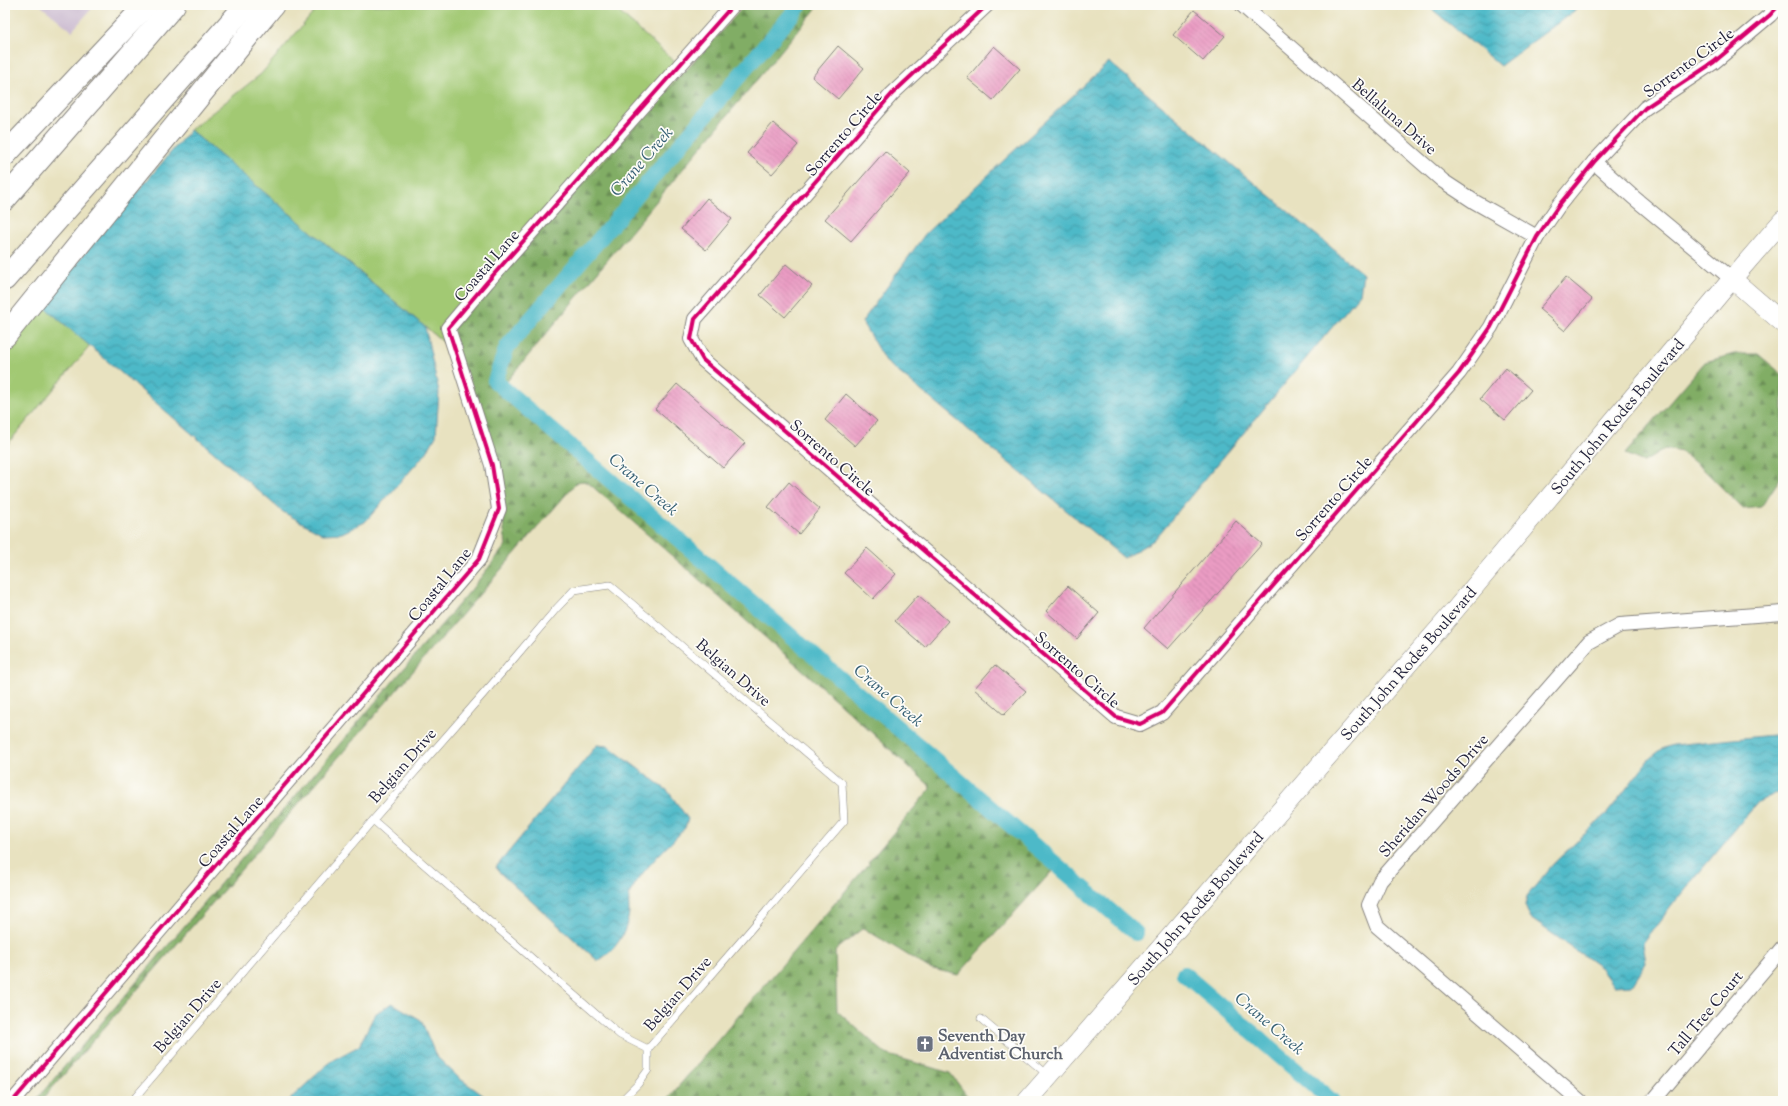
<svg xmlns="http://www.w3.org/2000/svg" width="1788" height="1106" viewBox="0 0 1788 1106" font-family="'Sorts Mill Goudy',serif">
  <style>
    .industrial { fill: #cdbed2 }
    .grass { fill: #a2c973; stroke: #627657 }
    .forest { fill: url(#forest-firs); stroke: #526850 }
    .water { fill: url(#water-waves); stroke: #386e82 }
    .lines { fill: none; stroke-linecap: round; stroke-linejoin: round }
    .canal { stroke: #4db9c8; stroke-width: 16 }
    .building { fill: url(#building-back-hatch) }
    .lane-casing { stroke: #85827e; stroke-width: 8 }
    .street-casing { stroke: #85827e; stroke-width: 16 }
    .secondary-casing { stroke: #85827e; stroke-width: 20 }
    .highway-casing { stroke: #85827e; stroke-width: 24 }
    .lane { stroke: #fff; stroke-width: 7 }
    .street { stroke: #fff; stroke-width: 14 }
    .secondary { stroke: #fff; stroke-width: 19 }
    .highway { stroke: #fff; stroke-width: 22 }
    .cycleway-casing { stroke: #fdfcf7; stroke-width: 6 }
    .cycleway { stroke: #d6006c; stroke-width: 4 }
    .labels { text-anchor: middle; stroke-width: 3.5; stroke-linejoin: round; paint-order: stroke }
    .street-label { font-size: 16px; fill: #22223b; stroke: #fdfcf7 }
    .worship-label { font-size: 16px; font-weight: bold; fill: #5b616d; stroke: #fdfcf7; text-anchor: start }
    .water-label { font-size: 17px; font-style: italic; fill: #335e73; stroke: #fdfcf7 }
  </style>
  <defs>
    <pattern id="forest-firs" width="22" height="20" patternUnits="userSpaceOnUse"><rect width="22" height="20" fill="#81ad65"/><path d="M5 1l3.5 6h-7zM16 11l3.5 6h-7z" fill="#698c54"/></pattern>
    <pattern id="water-waves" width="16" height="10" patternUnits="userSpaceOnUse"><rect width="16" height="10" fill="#4db9c8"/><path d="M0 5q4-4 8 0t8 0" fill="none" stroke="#4096a4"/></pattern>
    <pattern id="building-back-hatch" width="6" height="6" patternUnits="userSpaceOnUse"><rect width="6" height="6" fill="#ea9bc3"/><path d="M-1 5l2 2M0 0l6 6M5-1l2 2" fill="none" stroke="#c885a8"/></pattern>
  </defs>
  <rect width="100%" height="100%" fill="#fdfcf7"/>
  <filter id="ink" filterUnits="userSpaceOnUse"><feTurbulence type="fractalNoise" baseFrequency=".025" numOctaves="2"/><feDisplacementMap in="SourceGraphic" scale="8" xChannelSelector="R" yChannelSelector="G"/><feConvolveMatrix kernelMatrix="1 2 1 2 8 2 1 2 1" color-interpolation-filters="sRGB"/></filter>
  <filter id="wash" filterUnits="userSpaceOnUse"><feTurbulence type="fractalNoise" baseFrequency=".012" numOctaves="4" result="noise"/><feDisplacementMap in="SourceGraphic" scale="16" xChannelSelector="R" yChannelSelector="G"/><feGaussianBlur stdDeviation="0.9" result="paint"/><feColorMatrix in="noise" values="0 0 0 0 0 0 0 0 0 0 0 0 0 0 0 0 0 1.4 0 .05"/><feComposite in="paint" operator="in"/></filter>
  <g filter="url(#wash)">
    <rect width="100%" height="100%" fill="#e8e2c0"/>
    <path class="industrial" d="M40 5H95L72 31Z"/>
    <g class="grass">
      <path d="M320 5H611L685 71 442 341 190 130 261 74Z"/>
      <path d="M41 304 90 346 5 447V348Z"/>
    </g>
    <g class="forest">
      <path d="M745 5H819L498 392 613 480 1054 869 958 975 929 968 863 928 835 951 837 1011 886 1054 950 1073 971 1101H666L864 869 866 866 870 865 868 863 930 789 929 785 814 680 600 493C592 487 586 477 576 483L41 1101H35L471 590 506 545 495 462 451 348 442 341Z"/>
      <path d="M1734 354H1758L1783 375V474L1761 507 1743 509 1703 469 1682 452 1665 449 1644 462 1625 454 1705 362Z"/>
    </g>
    <g class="water">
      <path d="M1427 5H1582L1500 66Z"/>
      <path d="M1109 62 1363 274 1360 294 1154 540 1124 558 885 361 862 322 925 234Z"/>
      <path d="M190 130 425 327 439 392 436 436 427 452 365 522 342 533 323 534 283 512 41 304Z"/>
      <path d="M1783 734V790L1758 802 1677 899 1643 943 1646 963 1632 985 1614 986 1601 968 1530 918 1525 905 1527 896 1554 863 1609 811 1649 759 1662 749 1673 745Z"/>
      <path d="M597 745 608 746 668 791 688 819 685 828C668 847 643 868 631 891 628 896 629 905 629 912 627 933 616 950 598 961L501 874 496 867Z"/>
      <path d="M392 1003 421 1020 436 1056 459 1078 491 1101H288L331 1061 359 1046 375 1014Z"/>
    </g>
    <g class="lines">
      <g class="canal">
        <path d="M800 5 507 347 495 381 1136 933"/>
        <path d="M1184 974 1332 1101"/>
      </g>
    </g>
    <g id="blocks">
      <g class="building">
        <path d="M1194 10 1225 36 1203 61 1173 35Z"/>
        <path d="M838 46 864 68 838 99 812 77Z"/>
        <path d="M994 46 1020 69 993 100 967 78Z"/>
        <path d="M773 123 798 145 772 174 747 153Z"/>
        <path d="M885 151 910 173 851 241 825 219Z"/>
        <path d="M707 198 732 219 706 250 681 229Z"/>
        <path d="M786 264 812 286 785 317 760 295Z"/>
        <path d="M1566 277 1592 299 1565 331 1539 309Z"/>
        <path d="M1506 368 1531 390 1505 420 1480 399Z"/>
        <path d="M677 384 745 443 723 468 655 409Z"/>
        <path d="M846 394 877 421 855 446 825 420Z"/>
        <path d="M789 482 820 509 799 534 768 507Z"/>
        <path d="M1236 521 1262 544 1168 649 1144 628Z"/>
        <path d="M867 548 896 574 873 599 844 573Z"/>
        <path d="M1068 586 1099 613 1077 639 1046 611Z"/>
        <path d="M918 595 948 621 925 647 895 621Z"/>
        <path d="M995 665 1026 691 1004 715 974 689Z"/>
      </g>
    </g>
  </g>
  <g filter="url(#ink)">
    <use href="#blocks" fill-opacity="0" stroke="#85827e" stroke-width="1"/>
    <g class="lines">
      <g class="lane-casing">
        <g id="lane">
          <path d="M981 1019 1048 1075"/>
          <path d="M132 1101 373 820 506 668 556 609 574 590 610 585 842 783 844 821 648 1049 620 1035 373 820"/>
          <path d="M621 1101 638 1084 648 1070V1049"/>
        </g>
      </g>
      <g class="street-casing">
        <g id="street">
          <path d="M987 5 892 94 695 319 691 339 703 360 1116 717 1140 724 1162 713 1459 373 1491 327 1537 237 1559 205 1594 162 1645 108 1714 62 1770 15 1779 5"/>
          <path d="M1242 5 1443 181 1475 202 1537 237"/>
          <path d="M1594 162 1633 197 1732 279"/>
          <path d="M13 1101 479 559 499 509 492 465 448 328 487 282 733 5"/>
          <path d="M1580 1101 1377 926 1369 905 1380 881 1589 642 1620 625 1783 613"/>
          <path d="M1653 1101 1783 947"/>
        </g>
      </g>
      <g class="secondary-casing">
        <g id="secondary">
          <path d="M1732 279 1783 323"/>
          <path d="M1027 1101 1444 623 1732 279 1783 220"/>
        </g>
      </g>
      <g class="highway-casing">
        <g id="highway">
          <path d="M5 155 146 5"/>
          <path d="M5 199 174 5"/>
          <path d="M5 279 246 5"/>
          <path d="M5 336 273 5"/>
        </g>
      </g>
      <use href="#lane" class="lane"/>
      <use href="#street" class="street"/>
      <use href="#secondary" class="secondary"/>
      <use href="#highway" class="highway"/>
      <g class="cycleway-casing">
        <g id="cycleway">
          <path d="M987 5 892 94 695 319 691 339 703 360 1116 717 1140 724 1162 713 1459 373 1491 327 1537 237 1559 205 1594 162 1645 108 1714 62 1770 15 1779 5"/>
          <path d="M13 1101 479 559 499 509 492 465 448 328 487 282 733 5"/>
        </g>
      </g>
      <use href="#cycleway" class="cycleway"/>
    </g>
  </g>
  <defs>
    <g id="church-square" transform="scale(0.9)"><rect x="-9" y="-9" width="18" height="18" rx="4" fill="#6b7280" stroke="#fdfcf7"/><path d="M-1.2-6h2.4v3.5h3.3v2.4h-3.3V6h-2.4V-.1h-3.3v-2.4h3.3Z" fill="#fff"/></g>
  </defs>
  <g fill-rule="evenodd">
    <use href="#church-square" x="925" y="1044"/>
  </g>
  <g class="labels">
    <g class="street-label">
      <text transform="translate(1688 62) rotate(-36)" y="6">Sorrento Circle</text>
      <text transform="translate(1395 116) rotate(41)" y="6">Bellaluna Drive</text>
      <text transform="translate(843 133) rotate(-49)" y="6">Sorrento Circle</text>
      <text transform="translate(486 265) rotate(-49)" y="6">Coastal Lane</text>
      <text transform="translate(1617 416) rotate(-50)" y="6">South John Rodes Boulevard</text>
      <text transform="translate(833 457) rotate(41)" y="6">Sorrento Circle</text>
      <text transform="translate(1333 498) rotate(-49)" y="6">Sorrento Circle</text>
      <text transform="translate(439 584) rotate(-51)" y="6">Coastal Lane</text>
      <text transform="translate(1408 663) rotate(-49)" y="6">South John Rodes Boulevard</text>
      <text transform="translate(1078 669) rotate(41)" y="6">Sorrento Circle</text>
      <text transform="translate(734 672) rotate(41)" y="6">Belgian Drive</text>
      <text transform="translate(402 765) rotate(-49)" y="6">Belgian Drive</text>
      <text transform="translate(1433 795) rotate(-49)" y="6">Sheridan Woods Drive</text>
      <text transform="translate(230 831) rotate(-49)" y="6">Coastal Lane</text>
      <text transform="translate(1195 908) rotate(-49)" y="6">South John Rodes Boulevard</text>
      <text transform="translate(677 993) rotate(-49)" y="6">Belgian Drive</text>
      <text transform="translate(1705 1013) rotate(-50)" y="6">Tall Tree Court</text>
      <text transform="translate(187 1015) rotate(-49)" y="6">Belgian Drive</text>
    </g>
    <g class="worship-label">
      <text x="938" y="1041">Seventh Day<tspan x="938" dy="18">Adventist Church</tspan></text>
    </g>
    <g class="water-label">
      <text transform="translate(641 161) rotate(-49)" y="6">Crane Creek</text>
      <text transform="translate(644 484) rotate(41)" y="6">Crane Creek</text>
      <text transform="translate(889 695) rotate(41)" y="6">Crane Creek</text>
      <text transform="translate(1270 1023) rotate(41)" y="6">Crane Creek</text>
    </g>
  </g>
  <rect width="1788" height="1106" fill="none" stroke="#fdfcf7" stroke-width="20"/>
</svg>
